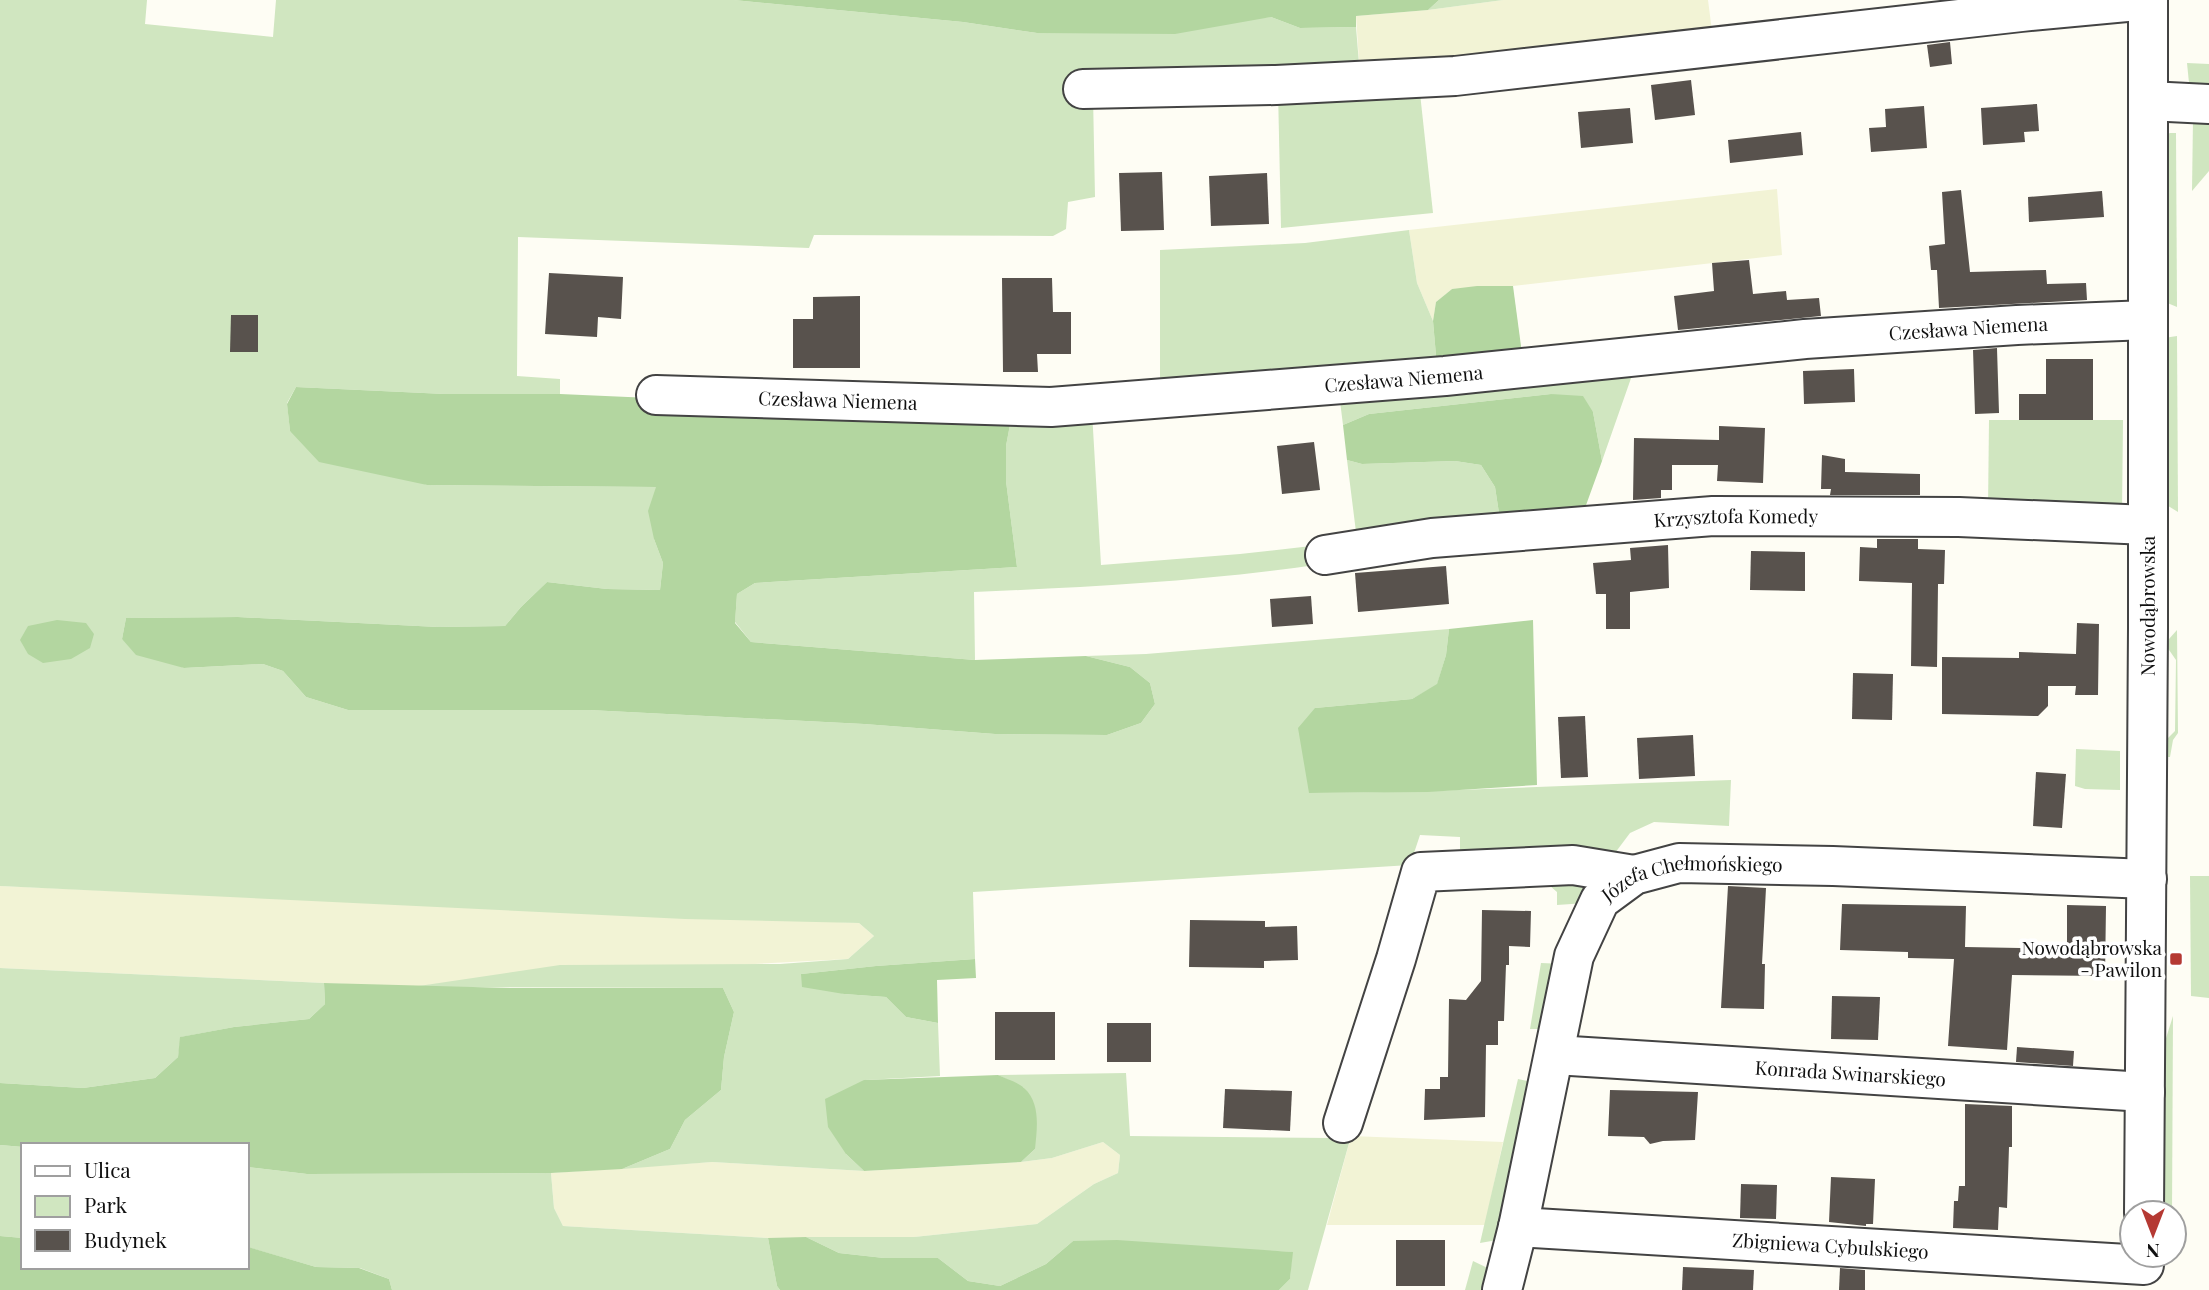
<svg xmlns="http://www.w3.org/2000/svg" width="2209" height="1290" viewBox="0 0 2209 1290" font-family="'Playfair Display',serif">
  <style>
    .farmland { fill: #f2f3d5 }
    .green { fill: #d0e6c0 }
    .forest { fill: #b3d6a0 }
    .building { fill: #58524d }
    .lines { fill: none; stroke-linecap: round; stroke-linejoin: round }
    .minor-casing { stroke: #434343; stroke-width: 42 }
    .minor { stroke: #fff; stroke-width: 38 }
    .poi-dot { fill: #b53933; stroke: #fff; stroke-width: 2.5 }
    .labels { text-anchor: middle; stroke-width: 7; stroke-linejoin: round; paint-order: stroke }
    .street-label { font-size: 19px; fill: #101010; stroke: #fff }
    .poi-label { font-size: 19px; fill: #101010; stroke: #fff; text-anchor: end }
  </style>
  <rect width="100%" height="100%" fill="#fefdf4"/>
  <g class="farmland">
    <path d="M1503 0H1708L1713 39 1360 76 1356 16 1428 10Z"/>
    <path d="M1777 189 1782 255 1513 286 1452 289 1436 302 1433 321 1417 283 1409 230Z"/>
    <path d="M0 886 859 923 874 936 848 959 484 978 412 987 0 968Z"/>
    <path d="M1351 1136 1503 1142 1485 1225H1327Z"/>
    <path d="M1103 1142 1120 1155 1118 1173 1094 1184 1037 1224 914 1237 768 1238 563 1226 554 1208 551 1173 712 1162 864 1171 1021 1162 1052 1158Z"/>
  </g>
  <g class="green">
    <path d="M0 0H147L145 24 273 37 276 0H734L963 22 1037 33 1271 17 1300 28 1356 27 1360 76 1093 95 1095 197 1068 202 1066 229 1053 236 814 235 809 248 518 237 517 376 560 379V394H445L296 387 287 403 290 431 427 485 656 487 654 539 663 563 660 590 607 589 547 582 521 607 505 626 438 627 238 617 126 618 122 639 184 668 263 664 283 671 306 697 348 710H589L864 724 995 734 1107 735 1141 723 1155 704 1150 683 1130 667 1086 656 1146 654 1449 629 1446 655 1437 685 1412 699 1315 708 1309 793C1450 792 1590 784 1731 780L1729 826 1654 822 1630 833 1612 857H1460V837L1420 835 1410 865 973 892 975 959 876 966 801 974 844 994 886 997 906 1017 938 1023 940 1076 865 1080 846 1154 864 1171 712 1162 622 1169 670 1149 685 1120 721 1090 724 1057 734 1012 723 988 412 987 560 965 780 964 848 959 874 936 859 923 685 919 0 886Z"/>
    <path d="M1439 0H1503L1428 10Z"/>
    <path d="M2187 63 2209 64V86L2189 83Z"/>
    <path d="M1419 84 1433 213 1281 228 1278 90Z"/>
    <path d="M2193 119H2209V171L2192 191Z"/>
    <path d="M2170 133H2176L2177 307 2165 302V135Z"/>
    <path d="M1409 230 1417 283 1433 321 1437 367 1160 391V250L1305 243Z"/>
    <path d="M2177 336 2178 512 2165 504 2164 338Z"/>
    <path d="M1636 364 1602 461 1593 412 1551 394 1369 414 1343 425 1339 393Z"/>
    <path d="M1092 412 1101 565 1240 554 1320 545 1322 564C1207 581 1090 587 974 592L975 660 751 642 735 622 737 594 755 583 1017 567 1006 481V446L1012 414Z"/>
    <path d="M1989 420H2123L2122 513 1988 509Z"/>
    <path d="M1347 460 1362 464 1455 461 1481 465 1495 487 1501 526 1357 540Z"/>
    <path d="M2177 630 2178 733 2173 740 2170 757H2165L2164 742 2175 731 2176 660 2167 647 2169 639Z"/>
    <path d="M2076 749 2120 751V790L2085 789 2075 786Z"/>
    <path d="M2190 876H2209V998L2191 996Z"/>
    <path d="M1583 881 1588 890 1586 903 1557 905V892L1550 886 1433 891Z"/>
    <path d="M1541 963 1565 964 1551 1029H1530Z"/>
    <path d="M0 968 324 983 325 1004 309 1019 234 1027 181 1037 178 1057 155 1078 83 1088 0 1083Z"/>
    <path d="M2173 1016 2172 1213H2161V1054Z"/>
    <path d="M1126 1073 1130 1136 1332 1138 1351 1136 1308 1290H1279L1290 1279 1292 1252 1073 1241 1046 1264 1000 1286 968 1281 938 1258H884L839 1253 806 1237H914L1037 1224 1094 1184 1118 1173 1120 1155 1103 1142 1052 1158 1021 1162 1035 1149 1024 1088 998 1075Z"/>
    <path d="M1518 1079 1540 1084 1503 1239 1480 1243Z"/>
    <path d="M0 1145 23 1147V1238L0 1236Z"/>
    <path d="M247 1167 307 1174 551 1173 554 1208 563 1226 768 1238 777 1286 780 1290H392L389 1279 360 1268 316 1267 247 1247Z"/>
    <path d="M1473 1261 1496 1272 1492 1290H1465Z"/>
  </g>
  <g class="forest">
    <path d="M734 0H1439L1428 10 1356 16V27L1300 28 1271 17 1175 34 1037 33 963 22Z"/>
    <path d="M1477 286H1513L1523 361 1437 367 1433 321 1436 302 1452 289Z"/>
    <path d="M296 387 445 394H560L1012 414 1006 446V481L1017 567 755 583 737 594 735 623 751 642 975 660 1086 656 1130 667 1150 683 1155 704 1141 723 1107 735 995 734 864 724 589 710H348L306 697 283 671 263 664 184 668 136 655 122 639 126 618 238 617 438 627 505 626 521 607 547 582 607 589 660 590 663 563 654 539 648 511 656 487 427 485 319 462 290 431 287 404Z"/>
    <path d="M1551 394 1583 396 1593 412 1602 461 1581 519 1501 526 1495 487 1481 465 1455 461 1362 464 1347 460 1343 425 1369 414Z"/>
    <path d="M57 620 86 623 94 634 90 648 71 659 43 663 28 654 20 640 28 626Z"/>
    <path d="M1533 620 1537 785 1428 792 1309 793 1298 728 1315 708 1412 699 1437 684 1446 655 1449 629Z"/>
    <path d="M975 959 976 978 937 980 938 1023 906 1017 886 997 844 994 802 987 801 974 876 966Z"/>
    <path d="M324 983 512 988H723L734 1012 724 1057 721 1090 685 1120 670 1149 622 1169 551 1173 307 1174 247 1167V1145H23V1147L0 1145V1083L83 1088 155 1078 178 1057 180 1037 234 1027 309 1019 325 1004Z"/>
    <path d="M998 1075C1006 1079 1018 1082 1024 1088 1041 1103 1037 1129 1035 1149L1021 1162 864 1171 846 1154 828 1127 825 1099 864 1080Z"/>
    <path d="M0 1236 23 1238V1267H247L248 1247 316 1267 359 1268 389 1279 392 1290H0Z"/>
    <path d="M806 1237 839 1253 884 1258H938L968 1281 1000 1286 1046 1264 1073 1241 1117 1240 1293 1252 1290 1279 1279 1290H780L777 1286 768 1238Z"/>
  </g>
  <g class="building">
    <path d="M1950 42 1952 64 1930 67 1927 45Z"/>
    <path d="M1691 80 1695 115 1655 120 1651 85Z"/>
    <path d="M2037 104 2039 131 2024 132 2025 142 1983 145 1981 108Z"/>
    <path d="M1924 106 1927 148 1871 152 1869 128 1886 127 1885 109Z"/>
    <path d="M1630 108 1633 143 1581 148 1578 112Z"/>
    <path d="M1801 132 1803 155 1730 163 1728 140Z"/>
    <path d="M1162 172 1164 230 1121 231 1119 173Z"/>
    <path d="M1267 173 1269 224 1211 226 1209 176Z"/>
    <path d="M1961 190 1970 272 2046 270 2047 284 2086 283 2087 300 1939 308 1937 270H1931L1929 246 1945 244 1942 192Z"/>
    <path d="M2102 191 2104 217 2029 222 2028 197Z"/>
    <path d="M1749 260 1753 294 1786 291 1787 300 1819 298 1821 316 1678 330 1674 296 1714 291 1712 263Z"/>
    <path d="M549 273 623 277 621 319 598 317 597 337 545 334Z"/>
    <path d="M1002 278H1052L1053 312H1071V354H1037L1038 372H1003Z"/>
    <path d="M860 296V368H793V319H813V297Z"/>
    <path d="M231 315H258V352H230Z"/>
    <path d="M1997 348 1999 413 1975 414 1973 350Z"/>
    <path d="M2046 359H2093V420H2019V394H2046Z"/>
    <path d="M1854 369 1855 402 1804 404 1803 371Z"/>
    <path d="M1719 426 1765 428 1763 483 1717 481 1718 465H1672V490H1661V498L1633 500 1634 438 1719 440Z"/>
    <path d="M1314 442 1320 490 1282 494 1277 446Z"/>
    <path d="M1822 455 1845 459V472L1920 474V495H1830L1831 489H1821Z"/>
    <path d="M1877 539H1918V549L1945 550 1944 584H1938L1937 667 1911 666 1912 583 1859 581 1860 547 1877 548Z"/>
    <path d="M1668 545 1669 588 1630 592V629H1606V594H1596L1593 563 1631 560 1630 548Z"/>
    <path d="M1751 551 1805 552V591L1750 590Z"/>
    <path d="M1446 566 1449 604 1358 612 1355 573Z"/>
    <path d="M1311 596 1313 624 1272 627 1270 599Z"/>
    <path d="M2077 623 2099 624 2098 695H2075L2076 686H2048V706L2038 716 1942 714V657L2019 658V652L2076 654Z"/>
    <path d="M1853 673 1893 674 1892 720 1852 719Z"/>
    <path d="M1585 716 1588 777 1561 778 1558 717Z"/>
    <path d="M1693 735 1695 776 1639 779 1637 738Z"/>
    <path d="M2036 772 2066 774 2062 828 2033 826Z"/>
    <path d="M1728 886 1766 888 1762 964H1765L1764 1009 1721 1008Z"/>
    <path d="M1842 904 1966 906 1965 947 2067 949V905L2106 906 2105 976 2012 975 2007 1050 1948 1046 1954 959 1908 958V952L1840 950Z"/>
    <path d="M1482 910 1531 911 1530 947 1509 946V965H1506L1504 1021H1498V1045H1486L1485 1117 1424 1120 1425 1089H1440V1077H1448L1449 999 1466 1000 1481 981Z"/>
    <path d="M1190 920 1265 921V927L1297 926 1298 960 1264 961V968L1189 967Z"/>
    <path d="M1832 996 1880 997 1878 1040 1831 1039Z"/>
    <rect x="995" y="1012" width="60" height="48"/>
    <rect x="1107" y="1023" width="44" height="39"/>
    <path d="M2017 1047 2074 1051 2073 1066 2016 1062Z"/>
    <path d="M1225 1089 1292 1091 1290 1131 1223 1128Z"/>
    <path d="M1610 1090 1698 1092 1695 1140 1663 1141 1650 1144 1644 1137 1608 1136Z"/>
    <path d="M1965 1104 2012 1106V1147H2009L2007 1208 1999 1207 1998 1230 1953 1228 1954 1201H1958L1959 1186H1965Z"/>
    <path d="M1831 1177 1875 1179 1873 1224H1866V1226L1829 1222Z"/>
    <path d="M1741 1184 1777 1185 1776 1219 1740 1218Z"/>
    <rect x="1396" y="1240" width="49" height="46"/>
    <path d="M1683 1267 1754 1270 1753 1290H1682Z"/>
    <path d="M1840 1268 1865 1270V1290H1839Z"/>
  </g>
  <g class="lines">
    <g class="minor-casing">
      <g id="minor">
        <path d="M1083 89 1276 85 1455 76 2021 12 2148 0"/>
        <path d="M2148 101 2209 104"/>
        <path id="s1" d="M656 395 1051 407 1445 376 1805 339 2017 325 2148 320"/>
        <path id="s2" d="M1325 555 1432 538 1713 516 1959 517 2148 525"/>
        <path id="s3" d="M1555 1055 2145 1092"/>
        <path d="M1343 1123 1396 959 1421 872 1573 865 1634 875"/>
        <path id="s4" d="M2144 1213 2148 628V0"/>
        <path id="s5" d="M1518 1227 2144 1265"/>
        <path id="s6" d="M1502 1290 1518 1227 1574 956 1600 900 1634 875 1679 863 1833 866 2147 879"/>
      </g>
    </g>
    <use href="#minor" class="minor"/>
  </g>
  <rect class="poi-dot" x="2169" y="952" width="14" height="14" rx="3.5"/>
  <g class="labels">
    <g class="street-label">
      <text dy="7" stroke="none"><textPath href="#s1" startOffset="1316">Czesława Niemena</textPath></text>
      <text dy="7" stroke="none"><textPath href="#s1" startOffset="749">Czesława Niemena</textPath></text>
      <text dy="7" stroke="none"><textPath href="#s1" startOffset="182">Czesława Niemena</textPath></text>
      <text dy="7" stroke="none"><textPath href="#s2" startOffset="413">Krzysztofa Komedy</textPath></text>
      <text dy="7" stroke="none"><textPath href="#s4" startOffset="607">Nowodąbrowska</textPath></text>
      <text dy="7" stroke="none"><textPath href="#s6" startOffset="502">Józefa Chełmońskiego</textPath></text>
      <text dy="7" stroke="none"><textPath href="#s3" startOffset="296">Konrada Swinarskiego</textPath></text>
      <text dy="7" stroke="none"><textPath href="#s5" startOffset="313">Zbigniewa Cybulskiego</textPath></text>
    </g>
    <g class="poi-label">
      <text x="2162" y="955">Nowodąbrowska<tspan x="2162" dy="22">- Pawilon</tspan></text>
    </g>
  </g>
  <rect x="21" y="1143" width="228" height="126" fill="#ffffff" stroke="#9f9f9f" stroke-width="2"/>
  <rect x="35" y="1166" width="35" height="10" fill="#ffffff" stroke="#9f9f9f" stroke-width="2"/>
  <text x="84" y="1178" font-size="21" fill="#101010">Ulica</text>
  <rect x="35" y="1196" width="35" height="21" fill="#d0e6c0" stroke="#9f9f9f" stroke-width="2"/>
  <text x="84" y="1213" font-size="21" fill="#101010">Park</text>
  <rect x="35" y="1230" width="35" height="21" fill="#58524d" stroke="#9f9f9f" stroke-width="2"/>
  <text x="84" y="1248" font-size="21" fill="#101010">Budynek</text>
  <g transform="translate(2153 1234) rotate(180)"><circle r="33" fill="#ffffff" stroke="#9f9f9f" stroke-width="2"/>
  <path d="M0-5L12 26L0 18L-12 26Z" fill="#b53933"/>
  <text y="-10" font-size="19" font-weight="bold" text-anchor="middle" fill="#101010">N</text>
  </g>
</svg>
